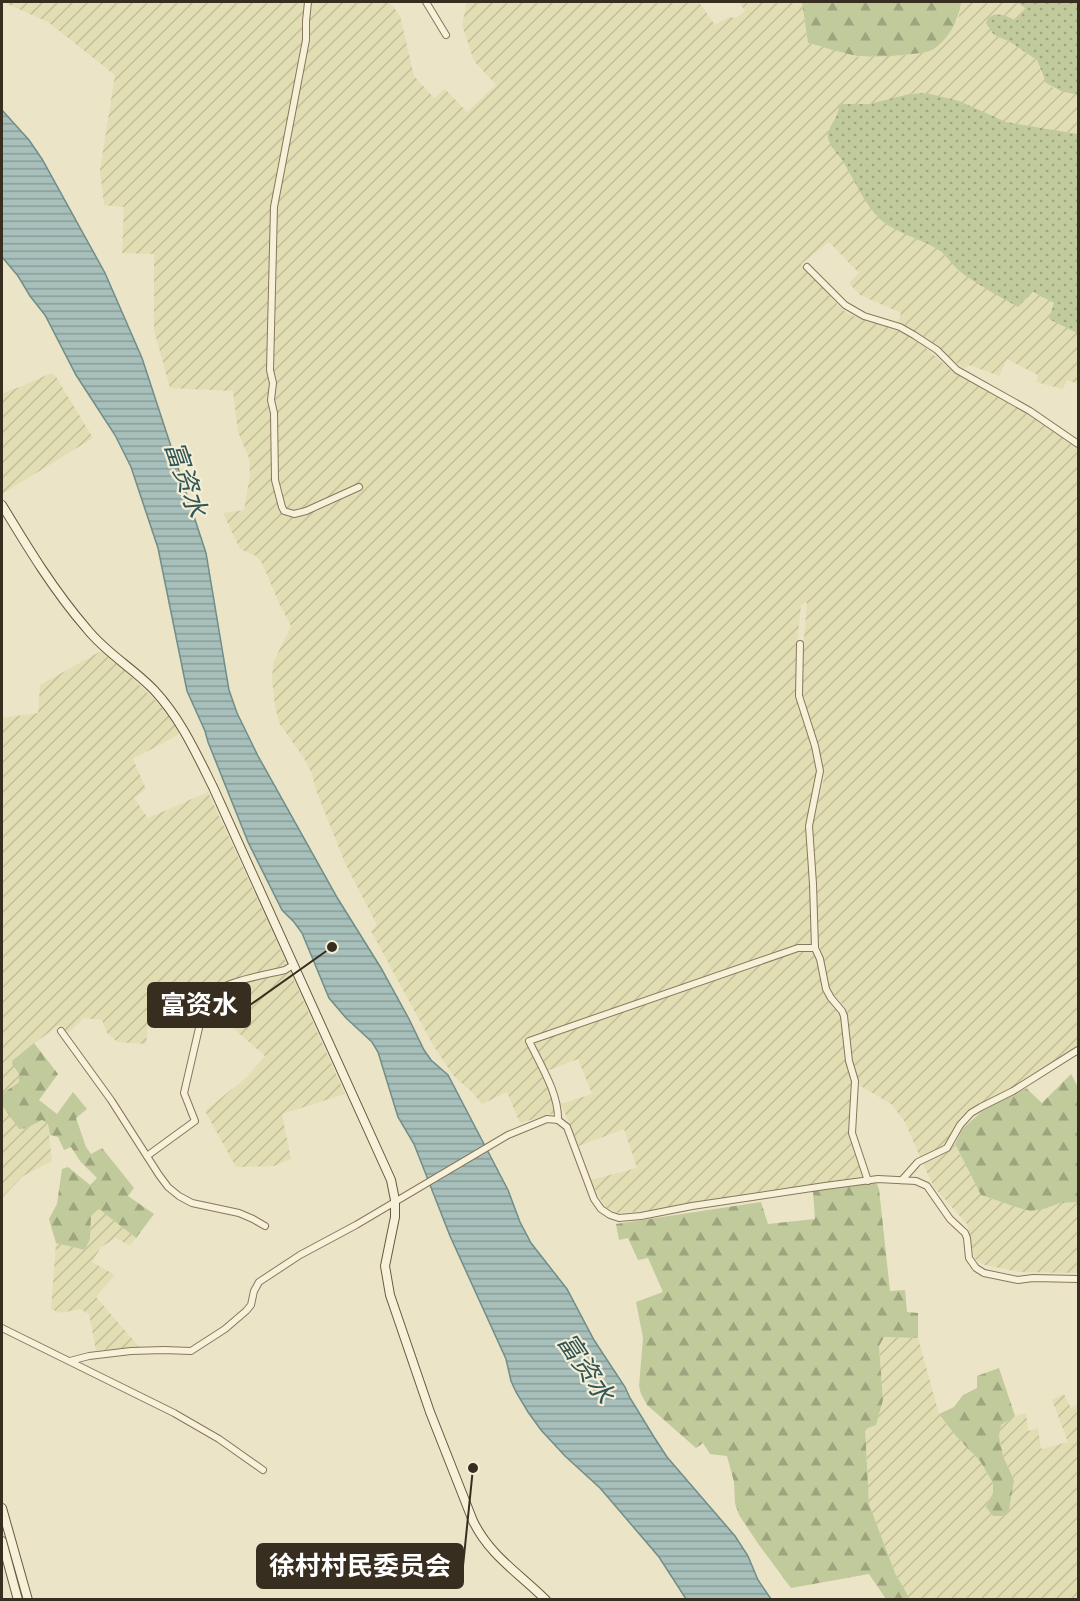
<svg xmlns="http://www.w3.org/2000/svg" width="1080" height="1601" viewBox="0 0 1080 1601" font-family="'Zilla Slab','Noto Sans SC',serif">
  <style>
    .farmland { fill: url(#farmland-furrows) }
    .grass { fill: url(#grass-dots) }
    .forest { fill: url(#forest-firs) }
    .water { fill: url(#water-rules); stroke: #6f8e89; stroke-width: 1.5 }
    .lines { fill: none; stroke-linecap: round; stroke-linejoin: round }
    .street-casing { stroke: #87775d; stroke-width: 8 }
    .secondary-casing { stroke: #695840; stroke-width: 10 }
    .street { stroke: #f7f1d9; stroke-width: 6 }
    .secondary { stroke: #f7f1d9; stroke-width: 8 }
    .labels { text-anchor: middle; stroke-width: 4.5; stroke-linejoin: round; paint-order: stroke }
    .water-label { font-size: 26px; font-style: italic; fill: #305657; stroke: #f4eed6 }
    .leader { fill: none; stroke: #382e20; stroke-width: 2 }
    .callout-dot { fill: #382e20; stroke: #f4eed6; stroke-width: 2 }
    .callout { fill: #382e20; stroke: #382e20; stroke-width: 2 }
    .callout-label { font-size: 26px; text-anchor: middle; font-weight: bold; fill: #fff }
  </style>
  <defs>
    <pattern id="farmland-furrows" width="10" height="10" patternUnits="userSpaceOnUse" patternTransform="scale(1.5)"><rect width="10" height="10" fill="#e1deb4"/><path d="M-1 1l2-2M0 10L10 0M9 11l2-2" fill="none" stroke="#c2bf9a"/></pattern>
    <pattern id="grass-dots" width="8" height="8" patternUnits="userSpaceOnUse" patternTransform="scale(1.5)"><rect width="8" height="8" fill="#c0ca9b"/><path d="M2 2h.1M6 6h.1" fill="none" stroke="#9da47e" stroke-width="1.8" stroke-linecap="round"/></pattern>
    <pattern id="forest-firs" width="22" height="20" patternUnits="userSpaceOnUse" patternTransform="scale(1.5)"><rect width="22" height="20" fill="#c0ca9b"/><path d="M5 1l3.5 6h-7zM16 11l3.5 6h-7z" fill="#9da47e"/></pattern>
    <pattern id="water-rules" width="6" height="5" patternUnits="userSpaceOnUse" patternTransform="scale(1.5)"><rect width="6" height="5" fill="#a8c0bb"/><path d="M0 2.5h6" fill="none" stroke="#8a9c98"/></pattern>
  </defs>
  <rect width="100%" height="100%" fill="#ece4c6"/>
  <g class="farmland">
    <path d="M3 2H390L400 16 414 76 434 98 445 89 467 112 496 85 474 61 462 25 467 2H699L715 25 729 17 736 18 745 11 739 2H802L808 43 860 57 907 55 930 51 958 20 961 4 964 2H1017L1026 9 1016 21 1006 16 994 15V35L1010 42 1037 60 1042 76 1053 88 1078 95V134L1006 122 926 93 909 94 869 104H839V113L829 131 832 146 840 155 873 212 885 223 937 249 950 260 960 273 1033 292 1054 303 1075 332 1078 333V384L1067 380 1063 389 1036 382 1038 375 1007 359 999 376 969 365 964 369 927 339 898 323 901 313 860 295 849 283 859 273 829 242 801 264 839 306 848 314 901 331 919 342 952 371 1012 403 1078 449V1045L1012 1088 975 1107 957 1124 945 1145 920 1157 905 1122 891 1104 859 1085V1080L854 1071 846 1008 832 993 828 986 822 953 818 943 812 828 824 778 821 760 803 695 802 662 807 602 801 605 797 644V696L813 746 818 771 807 826 818 960 822 983 842 1017 853 1081 849 1133 864 1177 647 1211 618 1213 605 1207 590 1180 637 1168 624 1129 579 1146 561 1104 592 1094 578 1059 541 1073 553 1105 554 1113 520 1123 507 1092 482 1104 471 1091 458 1080 452 1074 433 1045 371 931 377 925 345 863 316 790 312 774 304 758 279 723 275 706 272 680 273 663 291 626 279 603 262 563 256 556 240 549 223 513 244 510 250 475 249 458 238 432 233 391 170 388 154 330V254L122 253 124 207 104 205 100 170 115 75 48 22Z"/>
    <path d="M49 374H53L56 377 93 438 2 494V393L20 387Z"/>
    <path d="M101 651 122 668 156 701 180 729 178 735 133 759 146 789 134 798 148 818 208 792 272 931 345 1094 282 1114 291 1159 274 1166 236 1167 205 1111 247 1077 265 1056 224 1020 202 1013 204 1005 188 995 155 1003 149 1015 146 1044 117 1042 107 1033 102 1020 84 1018 67 1034 59 1025 16 1057 14 1068 19 1074V1082L2 1094V718L38 713 40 685Z"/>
    <path d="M2 1105 19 1128H27L42 1120 48 1124 52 1161 23 1176 2 1198Z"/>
    <path d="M955 1144 981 1195 1019 1208 1044 1209 1059 1203 1078 1202V1273L1019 1272 985 1265 975 1259 967 1224 934 1187 922 1162 945 1153 951 1149Z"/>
    <path d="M99 1209 136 1238 130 1246 116 1238 101 1247 92 1262 115 1275 96 1297 140 1348 96 1350 89 1314 80 1309 60 1313 51 1309 56 1243 85 1250 90 1239 91 1216Z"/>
    <path d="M883 1337 918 1338 939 1414 955 1435 980 1461 993 1483V1493L1014 1480 1003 1456 999 1436 1001 1425 1015 1416 1026 1413 1028 1431 1038 1428 1041 1449 1068 1442 1052 1400 1064 1394 1071 1408 1078 1404V1599H910L895 1573 869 1504 865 1429 876 1425 883 1400 879 1346Z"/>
  </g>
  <g class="grass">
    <path d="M1017 2H1078V95L1061 91 1046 83 1037 60 1010 42 994 35 986 23C990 9 1007 15 1016 21L1026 9Z"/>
    <path d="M926 93 959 101 1006 122 1078 134V333L1075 332 1049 319 1054 303 1033 292 1018 307C999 296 980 286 963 274 954 268 949 258 940 251 925 241 907 236 891 227 869 215 858 186 845 165 841 156 830 148 828 138 826 127 840 118 839 104H869L909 94Z"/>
  </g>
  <g class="forest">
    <path d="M802 2H960L961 4C957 23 949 39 932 50 923 55 869 58 858 56 841 53 824 47 808 43Z"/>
    <path d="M34 1043 58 1074 39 1100 57 1114 73 1092 87 1109 76 1118 86 1147 91 1154 102 1148 134 1188 128 1196 154 1214 136 1238 99 1209 91 1216 90 1239 85 1250 56 1243 49 1219 57 1204 62 1169 68 1167 90 1185 97 1178 80 1161 71 1147 64 1150 58 1137 50 1135 48 1124 42 1120 27 1128 19 1129 2 1105V1094L19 1082V1074L12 1064 13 1060Z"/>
    <path d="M1071 1074 1078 1087V1202L1060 1203 1044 1209 1031 1211 1019 1208 981 1195 955 1144 963 1128 986 1108 1026 1088 1042 1103Z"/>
    <path d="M876 1182 879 1189 890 1291 905 1290 907 1312 918 1313V1338L884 1337 879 1346 883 1400 876 1425 865 1429 869 1504 895 1573 910 1599H886L869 1574 791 1588 759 1545 739 1515 735 1503 734 1482 727 1456 710 1454 703 1443 696 1448 647 1405 641 1394 639 1386 643 1338 636 1302 663 1292 648 1258 638 1260 628 1238 619 1240 616 1224 761 1202 768 1224 815 1219 813 1191Z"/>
    <path d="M999 1368 1015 1416 1001 1425 999 1436 1003 1456 1014 1480 1009 1510 1003 1516H993L986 1507 993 1493V1483L980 1461 955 1435 939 1414 954 1407 963 1395 977 1388V1376Z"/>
  </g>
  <path class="water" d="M2 110 29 140 42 159 105 273 142 358 206 553 229 690 237 713 258 756 338 899 381 968 409 1019 424 1050 431 1060 448 1075 508 1190 520 1222 531 1243 567 1289 594 1340 625 1387 630 1398 654 1437 667 1457 735 1536 748 1556 758 1580 771 1599H686L659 1557 600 1488 565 1456 541 1430 528 1412 516 1392 511 1381 506 1359 450 1236 414 1144 398 1117 378 1052 372 1042 346 1018 329 998 302 933 294 922 282 910 248 842 208 742 205 731 187 691 158 548 131 467 115 435 76 375 45 315 30 296 18 276 2 257Z"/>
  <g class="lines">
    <g class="street-casing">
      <g id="street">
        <path d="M308 2 306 21V40L274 207 270 370 273 383 271 400 274 413 275 480 282 507 284 511 294 514 306 511 359 487"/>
        <path d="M426 2 446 35"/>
        <path d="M807 267 845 305 864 316 900 327 914 335 937 350 957 370 1030 411 1078 444"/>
        <path d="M800 644 799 696 815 746 820 771 809 826 813 884 815 948 820 959 826 989 831 998 842 1011 844 1016 849 1061 855 1081 852 1133 868 1181"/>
        <path d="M61 1031 111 1100 159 1175 168 1187 179 1196 192 1203 239 1213 253 1219 265 1226"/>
        <path d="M558 1120C559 1094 540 1064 529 1041L798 948H815"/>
        <path d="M147 1156 195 1121 184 1093 199 1028C199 1019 200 1008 205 1000 217 982 265 975 285 970L293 965"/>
        <path d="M902 1180 918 1162 947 1148 960 1125 971 1113 981 1107 1013 1091 1078 1050"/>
        <path d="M2 1328 174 1413 219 1439 263 1470"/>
        <path d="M70 1361 89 1356 131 1351 164 1350 191 1351 225 1329 246 1311 251 1305 254 1291 259 1282 300 1255 356 1225 508 1135 547 1119 558 1120 567 1127 594 1199 601 1209 610 1215 619 1218 641 1216 692 1206 825 1186 878 1179 916 1181 927 1186 950 1219 965 1233 967 1238 969 1258 976 1268 984 1273 1018 1280 1033 1278 1078 1279"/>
      </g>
    </g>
    <g class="secondary-casing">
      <g id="secondary">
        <path d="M2 505C28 548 54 591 87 629 106 653 133 668 154 690 181 719 196 753 213 787L391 1180 395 1200V1217L385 1266 390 1295 430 1412 473 1521C490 1556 519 1573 546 1600"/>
        <path d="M2 1508 28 1600"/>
        <path d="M2 1541 18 1600"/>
      </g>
    </g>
    <use href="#street" class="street"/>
    <use href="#secondary" class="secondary"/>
  </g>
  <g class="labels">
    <g class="water-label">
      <text transform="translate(186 479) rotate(71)" y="9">富资水</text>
      <text transform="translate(586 1368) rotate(56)" y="9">富资水</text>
    </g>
  </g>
  <path class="leader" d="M332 947L250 1005M473 1468L463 1566"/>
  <g class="callout-dot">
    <circle cx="332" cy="947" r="6"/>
    <circle cx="473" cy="1468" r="6"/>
  </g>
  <g class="callout">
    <rect x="148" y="983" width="102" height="44" rx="6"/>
    <rect x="257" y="1544" width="206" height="44" rx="6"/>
  </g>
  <g class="callout-label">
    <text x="199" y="1014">富资水</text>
    <text x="360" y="1575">徐村村民委员会</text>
  </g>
  <rect width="1080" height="1601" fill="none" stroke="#382e20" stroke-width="6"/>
</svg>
